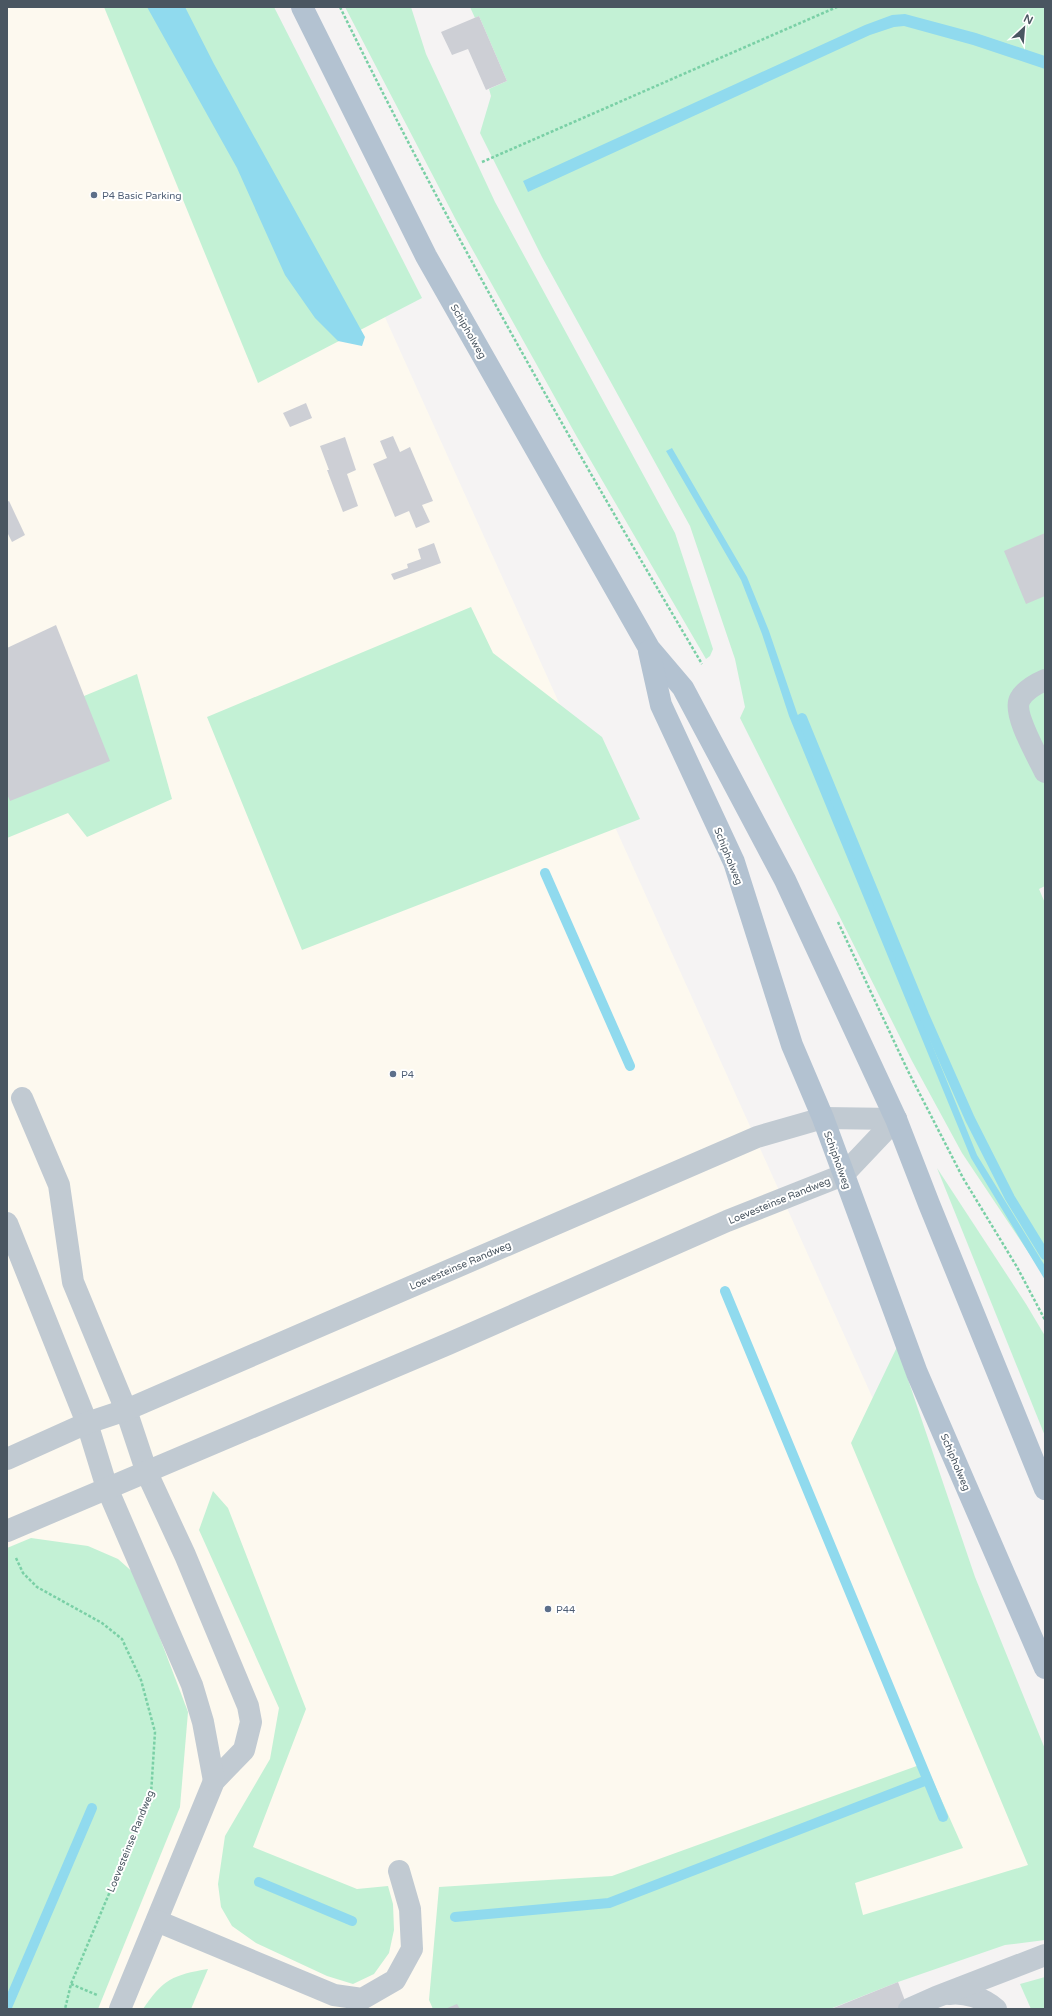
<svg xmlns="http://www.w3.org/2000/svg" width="1052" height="2016" viewBox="0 0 1052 2016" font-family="'Varela Round',sans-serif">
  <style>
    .commercial { fill: #fdf9ef }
    .green { fill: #c3f1d5 }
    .water { fill: #90daee }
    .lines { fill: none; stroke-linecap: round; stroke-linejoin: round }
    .stream { stroke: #90daee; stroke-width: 10 }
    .building { fill: #cdcfd5 }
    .path { stroke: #7ad0a6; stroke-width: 2.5; stroke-dasharray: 3 2; stroke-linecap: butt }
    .minor { stroke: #c1cad2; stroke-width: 22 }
    .major { stroke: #b3c2d1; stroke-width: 22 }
    .service-dot { fill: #5c6f8a; stroke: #fff; stroke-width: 1.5 }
    .labels { text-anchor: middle; stroke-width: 4; stroke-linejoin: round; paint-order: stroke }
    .service-label { font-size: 10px; fill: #4e5e75; stroke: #fff; text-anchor: start }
    .street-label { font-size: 10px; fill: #4a5661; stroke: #fff }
  </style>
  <rect width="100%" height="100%" fill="#f5f3f3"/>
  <path class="commercial" d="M7 7H245L1045 1780V1860L660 2009H7Z"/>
  <g class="green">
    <path d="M104 7H274L422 298 258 383Z"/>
    <path d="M345 7H411L426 54 495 202 675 533 713 649 710 656 706 659 577 437 456 220Z"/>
    <path d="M470 7H1045V886L1039 889 1045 903V1277L962 1153 912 1061 740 718 745 707 735 659 690 526 542 257 480 133 491 96 489 89 507 81 479 16 475 18Z"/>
    <path d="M471 607 493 653 602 737 640 819 302 950 207 717Z"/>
    <path d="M137 674 172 799 87 837 68 813 7 838V728Z"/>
    <path d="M937 1168 1026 1304 1045 1336V1436Z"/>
    <path d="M897 1347 975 1577 1045 1749V1940L1005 1945 898 1982 830 2009H433L429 2000 439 1887 612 1876 925 1763 963 1848 855 1883 863 1915 1028 1865 851 1443Z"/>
    <path d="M213 1491 228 1508 306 1709 253 1847 357 1889 388 1886 393 1904 394 1930 389 1953 374 1974 353 1984 327 1976 256 1943 232 1926 221 1907 218 1884 225 1836 270 1759 279 1708 199 1530Z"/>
    <path d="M31 1538 88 1546 118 1559 136 1575 188 1712 180 1807 98 2009H7V1548Z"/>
    <path d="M208 1969 191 2009H143C163 1979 173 1975 208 1969Z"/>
    <path d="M1045 1977V2009H1031L1020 1984Z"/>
  </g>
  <g class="water">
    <path d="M147 7H185L214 64 365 337 362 346 338 341 315 318 285 275 237 168Z"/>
    <path d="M905 14 976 33 1045 56V69L973 45 904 26 894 27 870 35 528 192 523 181 865 25 892 15Z"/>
    <path d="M672 448 747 577 769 631 797 713 977 1155 1045 1266V1280L971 1158 789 716 762 634 741 580 666 451Z"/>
  </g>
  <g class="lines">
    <g class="stream">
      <path d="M802 718 924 1015 970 1119 1010 1198 1045 1255"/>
      <path d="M545 873 630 1066"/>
      <path d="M725 1291 943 1817"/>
      <path d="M259 1882 352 1921"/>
      <path d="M455 1917 609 1903 927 1780"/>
      <path d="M7 2007 92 1808"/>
    </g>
  </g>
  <g class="building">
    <path d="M479 16 507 81 486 90 468 49 452 55 441 32Z"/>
    <path d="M306 403 312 418 290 427 283 413Z"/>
    <path d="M393 436 400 452 410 447 433 501 422 505 430 522 416 528 409 511 395 517 373 464 387 458 380 441Z"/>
    <path d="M345 437 356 470 347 474 358 506 343 512 327 470H329L320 446Z"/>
    <path d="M9 501 25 535 12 542 7 532V502Z"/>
    <path d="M1045 533V596L1026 604 1004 551Z"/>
    <path d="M434 543 441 563 394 580 391 574 408 568 407 564 421 559 418 549Z"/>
    <path d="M56 625 110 761 10 801 7 794V648Z"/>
    <path d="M898 1982 908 2009H831Z"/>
    <path d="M457 2004 460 2009H445Z"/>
  </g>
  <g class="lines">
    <g class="path">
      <path d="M340 7C450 232 575 449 702 664"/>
      <path d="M482 162 837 7"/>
      <path d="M838 922 908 1071 963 1178 1017 1267 1045 1320"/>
      <path d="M16 1558 23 1573 37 1587 102 1623 122 1639 141 1680 155 1732 151 1794 71 1984 65 2009"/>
      <path d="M71 1984 97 1995"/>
    </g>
    <g class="minor">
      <path d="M1045 680C1036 684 1025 690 1020 699 1012 713 1038 757 1045 772"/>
      <path d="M22 1098 59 1185 73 1282 126 1410 147 1473 185 1555 248 1706 251 1722 244 1750 214 1781 120 2009"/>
      <path d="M7 1223 87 1423 107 1488 192 1685 203 1722 214 1781"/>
      <path d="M7 1459 87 1423 126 1410 757 1137 823 1118 896 1119"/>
      <path d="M7 1531 448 1344 727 1221 843 1175 896 1119"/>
      <path d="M157 1921 334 1995 362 1999 395 1980 412 1949 410 1909 399 1871"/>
      <path d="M949 1994C965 1992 984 1998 996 2009"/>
      <path d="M909 2009 936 1997 1045 1955"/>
    </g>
    <g class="major">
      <path d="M302 7 426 256 649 648 683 688 785 880 896 1119 929 1204 1045 1489"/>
      <path d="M649 651 661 705 734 862 792 1045 823 1118 917 1373 1045 1668"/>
    </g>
  </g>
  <g class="service-dot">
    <circle cx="94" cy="195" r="4"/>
    <circle cx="393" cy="1074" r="4"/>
    <circle cx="548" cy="1609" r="4"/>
  </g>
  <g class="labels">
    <g class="service-label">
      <text x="102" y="199">P4 Basic Parking</text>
      <text x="401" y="1078">P4</text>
      <text x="556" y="1613">P44</text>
    </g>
    <g class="street-label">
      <text transform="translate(469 331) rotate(60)" y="4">Schipholweg</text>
      <text transform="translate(729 856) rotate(68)" y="4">Schipholweg</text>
      <text transform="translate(838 1160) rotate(70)" y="4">Schipholweg</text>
      <text transform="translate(779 1200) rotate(-22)" y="4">Loevesteinse Randweg</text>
      <text transform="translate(460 1265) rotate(-23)" y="4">Loevesteinse Randweg</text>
      <text transform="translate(956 1462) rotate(67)" y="4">Schipholweg</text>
      <text transform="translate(130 1841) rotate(-68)" y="4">Loevesteinse Randweg</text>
    </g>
  </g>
  <rect width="1052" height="2016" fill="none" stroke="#4a5661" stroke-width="16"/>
  <g transform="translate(1024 28) rotate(26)" stroke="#ffffff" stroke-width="3" paint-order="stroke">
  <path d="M0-3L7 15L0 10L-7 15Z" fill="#4a5661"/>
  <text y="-6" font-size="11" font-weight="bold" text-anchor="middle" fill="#4a5661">N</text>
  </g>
</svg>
